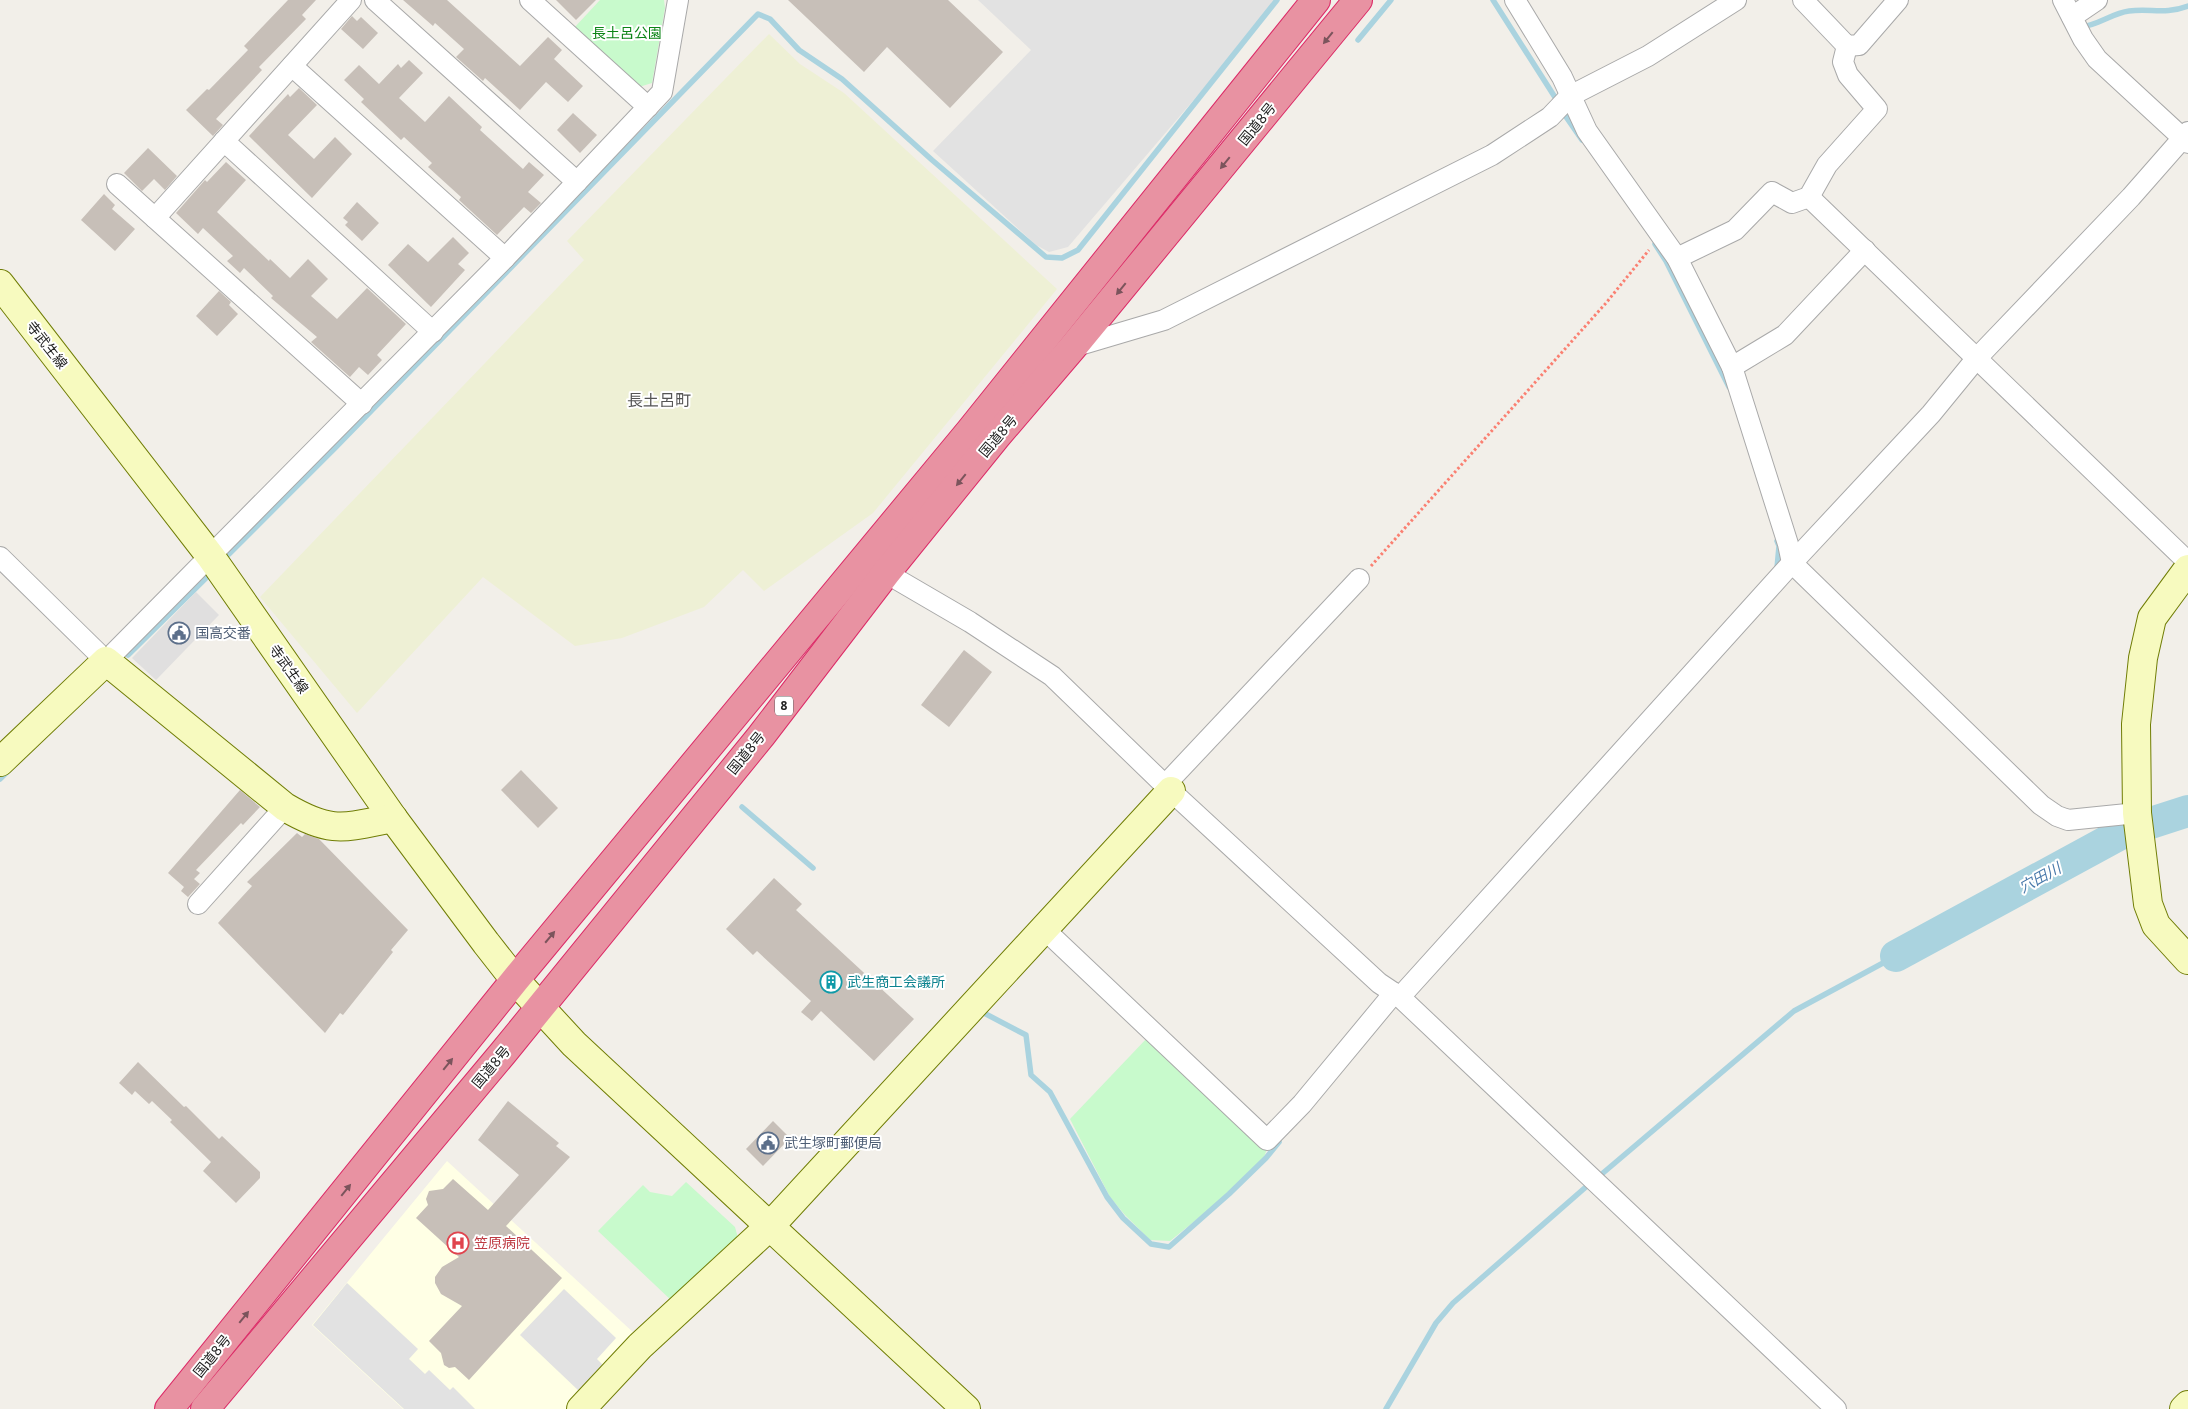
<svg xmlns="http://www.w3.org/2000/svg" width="2188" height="1409" viewBox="0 0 2188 1409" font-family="'Noto Sans','Noto Sans JP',sans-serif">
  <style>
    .residential { fill: #e0dfdf }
    .education { fill: #ffffe5 }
    .farmland { fill: #eef0d5 }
    .park { fill: #c8facc }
    .parking { fill: #e2e2e2 }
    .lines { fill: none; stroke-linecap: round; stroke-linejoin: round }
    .stream { stroke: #aad3df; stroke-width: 5.5 }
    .river { stroke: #aad3df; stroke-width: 32 }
    .building { fill: #c7bfb8 }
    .street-casing { stroke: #a9a9a9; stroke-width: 22 }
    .secondary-casing { stroke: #707d05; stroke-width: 30 }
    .highway-casing { stroke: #dc2a67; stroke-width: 30 }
    .path { stroke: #fa8072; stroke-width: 3; stroke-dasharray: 2.5 2.5; stroke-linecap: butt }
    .street { stroke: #fff; stroke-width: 20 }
    .secondary { stroke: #f7fabf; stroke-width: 28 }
    .highway { stroke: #e892a2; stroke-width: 28 }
    .oneway { fill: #7b545c }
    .labels { text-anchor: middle; stroke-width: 4; stroke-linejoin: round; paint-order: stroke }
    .shield { fill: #fff; stroke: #646464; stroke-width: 1 }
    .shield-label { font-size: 12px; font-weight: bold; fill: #222 }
    .park-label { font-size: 14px; fill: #0c8416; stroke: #fff }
    .street-label { font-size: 14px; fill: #222; stroke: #fff }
    .service-label { font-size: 14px; fill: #4e5e75; stroke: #fff; text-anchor: start }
    .culture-label { font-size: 14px; fill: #0d838f; stroke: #fff; text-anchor: start }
    .health-label { font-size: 14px; fill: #be3a42; stroke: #fff; text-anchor: start }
    .water-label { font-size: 15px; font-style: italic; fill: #4a7aab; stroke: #fff }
    .quarter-label { font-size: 16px; fill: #555; stroke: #fff }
  </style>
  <rect width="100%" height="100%" fill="#f2efe9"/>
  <path class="residential" d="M196 592 219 615 156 680 132 658Z"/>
  <path class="education" d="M447 1161 635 1334 566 1409H403L312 1325Z"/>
  <path class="farmland" d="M769 34 800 64 844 93 1057 289 873 513 764 591 743 570 704 607 622 638 575 646 483 577 357 713 260 597 584 260 567 241Z"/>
  <g class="park">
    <path d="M600 0H664L665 8 652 83 639 87 574 28Z"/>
    <path d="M1149 1036 1267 1149 1264 1157 1217 1203 1170 1241 1150 1240 1125 1215 1110 1197 1070 1119Z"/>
    <path d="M686 1182 735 1227 738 1238 672 1301 598 1231 643 1185 650 1192 672 1196Z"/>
  </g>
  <g class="parking">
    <path d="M978 0H1279L1068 247 1049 252 1036 245 933 151 1031 50Z"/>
    <path d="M347 1283 418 1349 409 1359 425 1374 429 1370 450 1390 453 1387 475 1409H404L313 1325Z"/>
    <path d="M564 1289 616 1338 597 1359 603 1365 579 1391 520 1335Z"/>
  </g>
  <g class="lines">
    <g class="stream">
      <path d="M1493 0 1558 102"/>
      <path d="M2080 27C2097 26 2112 13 2129 11 2151 8 2164 15 2188 6"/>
      <path d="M1358 40 1391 0"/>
      <path d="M1562 111 1582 140"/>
      <path d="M1655 244 1666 261 1729 387"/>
      <path d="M229 554 335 448 758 14 770 19 799 50 842 79 932 160 1046 257 1062 258 1078 250 1277 0"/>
      <path d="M1777 568 1779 546 1777 541"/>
      <path d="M128 655 206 578"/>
      <path d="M0 779 9 770"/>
      <path d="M742 807 813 868"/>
      <path d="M982 1012 1026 1035 1031 1075 1050 1092 1107 1197 1123 1218 1151 1244 1169 1247 1229 1194 1266 1158 1279 1142"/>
      <path d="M1603 1173 1794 1011 1896 956"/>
      <path d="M1386 1409 1436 1323 1453 1303 1587 1186"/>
    </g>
    <path class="river" d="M1896 956 2126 831 2188 811"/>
  </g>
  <g class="building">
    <path d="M288 0H316L302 15 306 19 259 67 262 70 216 119 223 125 213 136 186 110 207 89 209 90 248 50 244 46Z"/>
    <path d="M403 0H447L520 66 548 37 562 50 554 59 583 86 568 102 546 82 520 110 485 78 483 81 456 57 464 49 435 23 433 26Z"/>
    <path d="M556 0H596L576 20Z"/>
    <path d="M788 0H948L1003 52 950 108 887 47 864 72Z"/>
    <path d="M352 16 357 21 361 17 378 33 363 49 341 29Z"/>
    <path d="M409 60 423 73 399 98 425 122 449 96 482 127 480 130 523 169 529 162 544 175 528 192 541 203 531 213 524 207 497 235 459 200 461 197 428 167 432 163 404 137 401 140 361 102 364 99 344 80 359 65 379 84 398 64 401 68Z"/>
    <path d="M299 88 317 105 288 135 314 159 335 137 352 154 312 198 249 136 288 94 290 97Z"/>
    <path d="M573 113 597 135 580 153 557 130Z"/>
    <path d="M148 148 177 176 165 190 154 179 142 191 124 173Z"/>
    <path d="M226 162 246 180 217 212 269 261 270 259 290 278 308 259 328 279 311 296 337 319 367 288 406 324 377 355 382 360 368 375 359 367 350 377 311 342 317 337 271 298 273 296 244 268 240 273 227 261 233 256 203 228 198 234 176 213 205 180 207 182Z"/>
    <path d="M104 194 115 205 112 209 135 229 115 251 81 220Z"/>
    <path d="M357 202 379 223 362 241 345 225 348 222 343 218Z"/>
    <path d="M453 237 469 253 458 264 465 270 431 307 388 265 408 244 428 262Z"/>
    <path d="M219 291 231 302 229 305 238 314 217 336 196 316Z"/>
    <path d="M964 650 992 672 949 727 921 705Z"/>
    <path d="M521 770 558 808 538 828 501 790Z"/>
    <path d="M240 790 260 807 243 825 241 823 196 870 200 873 194 879 200 884 188 897 181 891 184 887 168 873Z"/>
    <path d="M297 833 302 837 305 834 319 839 408 930 391 950 393 952 343 1015 340 1013 325 1033 218 923 252 886 247 882Z"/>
    <path d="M774 878 802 904 796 910 914 1019 874 1061 821 1011 812 1021 801 1012 811 1001 757 951 753 955 726 929Z"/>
    <path d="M138 1062 184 1107 186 1106 219 1139 222 1136 260 1172V1178L236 1203 203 1171 211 1162 170 1122 172 1120 152 1101 149 1104 135 1091 132 1095 119 1083Z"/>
    <path d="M508 1101 559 1143 556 1146 570 1157 506 1226 562 1278 469 1380 455 1367 449 1368 444 1365 441 1353 429 1341 462 1306 441 1294 435 1283V1277L442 1267 459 1257 416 1218 428 1205 426 1199 429 1191 443 1189 453 1179 488 1210 519 1175 478 1140Z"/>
    <path d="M773 1121 790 1138 763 1166 746 1149Z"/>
  </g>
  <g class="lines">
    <g class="street-casing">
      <g id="street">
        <path d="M375 0 577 182"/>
        <path d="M530 0 648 107"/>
        <path d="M1515 0 1562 77 1587 131 1677 258 1732 367 1788 544 1792 563 2041 805 2057 816 2068 820 2137 813"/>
        <path d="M1803 0 1847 46 1859 45 1898 0"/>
        <path d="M2063 0 2083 39 2097 59 2188 143"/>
        <path d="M2072 17 2097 0"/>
        <path d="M292 66 505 258"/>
        <path d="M224 141 433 332"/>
        <path d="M117 184 362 404"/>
        <path d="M1809 197 2188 562"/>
        <path d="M155 218 351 0"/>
        <path d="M1677 258 1735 230 1772 192 1792 203 1809 197 1827 165 1877 109 1848 75 1843 62 1847 46"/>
        <path d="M1073 347 1164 320 1492 155 1550 117 1570 96 1648 56 1736 0"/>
        <path d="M1732 367 1785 335 1865 250"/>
        <path d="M0 557 106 661 505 258 662 92 678 0"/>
        <path d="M886 573 970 622 1052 676 1171 791 1379 983 1400 997 1836 1409"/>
        <path d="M1165 785 1359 579"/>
        <path d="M198 904 285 807"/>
        <path d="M1044 929 1267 1140 1302 1104 1394 993"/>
        <path d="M1400 997 1792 563 1931 414 1976 359 2131 197 2188 132"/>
      </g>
    </g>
    <g class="secondary-casing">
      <g id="secondary">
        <path d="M0 284 211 557 393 818 486 943 515 980 574 1044 966 1409"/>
        <path d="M2188 569 2152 618 2143 658 2136 724 2137 813 2148 904 2156 925 2188 960"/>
        <path d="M0 762 106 661 285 807C331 834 343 828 393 818"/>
        <path d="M581 1409 640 1346 770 1226 1171 791"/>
        <path d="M2184 1409 2188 1405"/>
      </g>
    </g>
    <g class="highway-casing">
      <g id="highway">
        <path d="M169 1409 515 980 970 431 1316 0"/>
        <path d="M205 1409 503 1053 761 736 886 573 996 437 1073 347 1358 0"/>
      </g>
    </g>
    <path class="path" d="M1371 566 1606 303 1649 250"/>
    <use href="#street" class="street"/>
    <use href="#secondary" class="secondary"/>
    <use href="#highway" class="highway"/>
  </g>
  <defs><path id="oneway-solid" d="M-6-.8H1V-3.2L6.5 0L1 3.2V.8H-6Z" transform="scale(1.25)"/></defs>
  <g class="oneway">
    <use href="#oneway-solid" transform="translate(1328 38) rotate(129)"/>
    <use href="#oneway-solid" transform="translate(1225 163) rotate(129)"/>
    <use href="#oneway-solid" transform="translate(1121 289) rotate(129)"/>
    <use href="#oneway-solid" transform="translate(961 480) rotate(129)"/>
    <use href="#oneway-solid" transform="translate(550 937) rotate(-50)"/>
    <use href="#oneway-solid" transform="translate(448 1064) rotate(-51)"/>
    <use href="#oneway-solid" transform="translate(346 1190) rotate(-51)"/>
    <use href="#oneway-solid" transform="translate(244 1317) rotate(-51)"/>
  </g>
  <defs>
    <g id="civic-ring" transform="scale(1.125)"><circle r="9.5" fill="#fff" stroke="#5c6f8a" stroke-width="1.5"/><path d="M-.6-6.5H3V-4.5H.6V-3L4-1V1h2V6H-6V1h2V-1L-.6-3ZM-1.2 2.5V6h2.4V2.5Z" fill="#5c6f8a"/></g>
    <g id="building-ring" transform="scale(1.125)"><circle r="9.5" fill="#fff" stroke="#0f9aa8" stroke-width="1.5"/><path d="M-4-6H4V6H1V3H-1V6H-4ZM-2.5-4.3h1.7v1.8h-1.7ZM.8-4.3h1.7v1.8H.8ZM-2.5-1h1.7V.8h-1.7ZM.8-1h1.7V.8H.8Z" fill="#0f9aa8"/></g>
    <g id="hospital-ring" transform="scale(1.125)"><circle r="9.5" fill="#fff" stroke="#e0444e" stroke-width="1.5"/><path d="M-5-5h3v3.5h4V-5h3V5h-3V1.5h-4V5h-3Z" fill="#e0444e"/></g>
  </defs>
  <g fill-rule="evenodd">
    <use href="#civic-ring" x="179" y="633"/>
    <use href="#building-ring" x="831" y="982"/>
    <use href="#civic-ring" x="768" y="1143"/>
    <use href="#hospital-ring" x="458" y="1243"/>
  </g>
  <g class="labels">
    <rect class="shield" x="775" y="696.5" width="18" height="19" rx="4"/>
    <g class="shield-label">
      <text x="784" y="710">8</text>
    </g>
    <g class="park-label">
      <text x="627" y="38">長土呂公園</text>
    </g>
    <g class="street-label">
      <text transform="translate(1257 124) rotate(-51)" y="5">国道8号</text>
      <text transform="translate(47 345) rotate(52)" y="5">寺武生線</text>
      <text transform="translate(998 436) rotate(-50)" y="5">国道8号</text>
      <text transform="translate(289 669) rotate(55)" y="5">寺武生線</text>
      <text transform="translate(746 753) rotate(-51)" y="5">国道8号</text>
      <text transform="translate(491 1067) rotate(-50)" y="5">国道8号</text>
      <text transform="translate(212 1356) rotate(-51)" y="5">国道8号</text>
    </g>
    <g class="service-label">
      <text x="195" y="638">国高交番</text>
      <text x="784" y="1148">武生塚町郵便局</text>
    </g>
    <g class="culture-label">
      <text x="847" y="987">武生商工会議所</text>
    </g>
    <g class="health-label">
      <text x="474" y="1248">笠原病院</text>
    </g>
    <g class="water-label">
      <text transform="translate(2040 878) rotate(-29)" y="5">穴田川</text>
    </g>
    <g class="quarter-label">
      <text x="659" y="406">長土呂町</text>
    </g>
  </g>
</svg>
